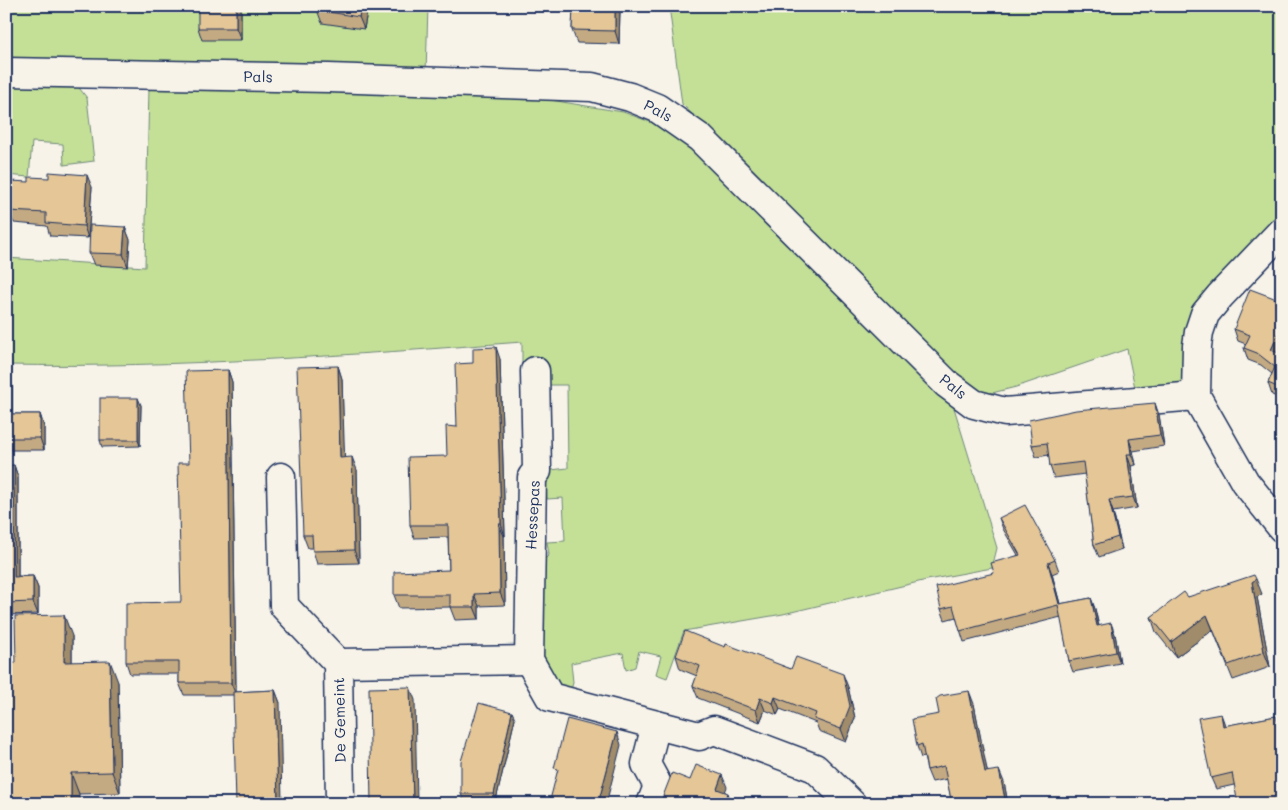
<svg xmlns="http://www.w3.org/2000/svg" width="1288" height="810" viewBox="0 0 1288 810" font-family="Mali,sans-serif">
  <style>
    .green { fill: #c4e097; stroke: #70887a }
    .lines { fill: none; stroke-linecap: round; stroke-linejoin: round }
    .street-casing { stroke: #1b2f5e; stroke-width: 31 }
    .street { stroke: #f7f3e8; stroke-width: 28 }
    .wall { fill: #c4aa82; stroke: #1b2f5e }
    .shaded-wall { fill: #a08b6a; stroke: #1b2f5e }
    .building { fill: #e4c697; stroke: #1b2f5e }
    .labels { text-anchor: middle; stroke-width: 5; stroke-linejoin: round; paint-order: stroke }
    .street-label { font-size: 15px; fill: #1b2f5e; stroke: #f7f3e8 }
  </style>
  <rect width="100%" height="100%" fill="#f7f3e8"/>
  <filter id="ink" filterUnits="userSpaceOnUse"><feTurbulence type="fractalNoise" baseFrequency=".02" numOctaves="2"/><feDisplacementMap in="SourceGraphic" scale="10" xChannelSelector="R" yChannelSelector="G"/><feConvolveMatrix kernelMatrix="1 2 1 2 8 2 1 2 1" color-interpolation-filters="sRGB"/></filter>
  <g filter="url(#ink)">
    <g class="green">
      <path d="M6 6H51L78 10 79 6H428L426 73 6 64Z"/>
      <path d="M669 6H1282V220L1243 255 1190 386 1162 385 1135 388 1127 349 1016 387 988 394 969 388 682 104Z"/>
      <path d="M6 80 76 84 87 98 94 161 64 165 63 144 32 142 29 177 6 175Z"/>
      <path d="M149 88 514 94 623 112 659 125 684 141 951 398 997 548 992 568 927 580 783 614 684 631 667 678 656 674 661 656 639 651 635 667 626 670 623 653 571 663 573 682 571 691 559 689 542 671 540 564 549 555 547 542 565 541 563 498 547 499 546 482 550 477 551 470 568 468 567 385H548L546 364H522V342C350 355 179 368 6 365V258L145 267Z"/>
    </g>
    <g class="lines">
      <g class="street-casing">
        <g id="street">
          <path d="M6 72 329 78 592 87 630 97 657 108 700 138 947 384 974 404 1005 412 1196 396"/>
          <path d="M1282 231 1220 296 1205 314 1199 332 1197 346 1196 396 1245 482 1282 528"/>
          <path d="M535 371 537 471 532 477 529 660 550 697 699 736 714 730 815 768 852 804"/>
          <path d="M281 477 284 606 338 663 340 804"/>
          <path d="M338 663 529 660"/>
          <path d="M651 804 658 786 646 764 656 725"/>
        </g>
      </g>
      <use href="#street" class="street"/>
    </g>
    <g class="wall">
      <path d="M241 6V40H202L198 28Z"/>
      <path d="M318 6H368L364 29 322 23 317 10Z"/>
      <path d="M572 6H626V10H620L619 44 577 43 572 30 573 8Z"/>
      <path d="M92 187 88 238 50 236 47 226 14 223 9 211Z"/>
      <path d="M125 227 130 240 128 267 94 265 89 253Z"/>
      <path d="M1282 301V348L1279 353 1281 354 1282 351V399L1272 395 1268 383 1272 374 1261 365 1248 360 1244 348 1246 344 1238 341 1234 329Z"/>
      <path d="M500 359 505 536H504L505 605 479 606V619L455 620 450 607 399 608 394 595 449 570 448 537 414 538 410 525 447 456 457 427 473 363Z"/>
      <path d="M338 366 342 379 344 458 357 470 359 563 317 564 313 551 312 548H308L303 535Z"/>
      <path d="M228 370 232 382 236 692 275 690 280 703 234 695H184L179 683V674H130L126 662 181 602Z"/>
      <path d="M6 373 12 385V414H40L44 427V450H6Z"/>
      <path d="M141 405 140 446 102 447 100 440Z"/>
      <path d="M1159 415 1164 446 1133 451 1136 465 1131 466 1137 508 1113 512 1122 549 1099 557 1094 545 1085 474 1054 478 1050 466 1049 455 1036 457 1032 445Z"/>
      <path d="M14 465 18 477V576H33L38 588V614L6 615V466Z"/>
      <path d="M999 518 1055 560 1059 571 1052 574 1060 604 1091 598 1095 609 1099 626 1115 634 1120 663 1073 672 1069 661 1061 617 964 642 956 617 945 620 941 609 1018 555 1003 529Z"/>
      <path d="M1262 594 1257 597 1270 667 1233 680 1213 630 1176 657 1156 632 1151 617 1188 597Z"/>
      <path d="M72 636V662L118 682 120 793 79 794 16 663Z"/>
      <path d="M725 647 791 669 848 687 855 718 846 742 819 731 816 723 780 709 777 715 765 710 760 722 698 698 693 686 697 676 680 669 676 656Z"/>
      <path d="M974 704 987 772 1004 782 1008 804H952L947 779 932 782 927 770 924 757 921 758 917 746 939 714Z"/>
      <path d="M1276 716 1280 727 1234 785 1216 789 1211 778 1225 726Z"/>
      <path d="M515 718 496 800 464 801 461 794Z"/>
    </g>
    <g class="shaded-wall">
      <path d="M236 6H241V40L236 28Z"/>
      <path d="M361 6H368L364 29 359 17Z"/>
      <path d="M615 6H619L620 10 619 44 615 31Z"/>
      <path d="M87 175 92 187 88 238 84 226Z"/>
      <path d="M125 227 130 240 128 267 123 254Z"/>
      <path d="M1282 325V348L1276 362 1271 350Z"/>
      <path d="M496 347 500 359 505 536 501 524Z"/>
      <path d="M338 366 342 379 345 470 340 458Z"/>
      <path d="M228 370 232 382 236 695 231 683Z"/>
      <path d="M7 373 12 385V427L7 414Z"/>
      <path d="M138 398 141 405 140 446 138 440Z"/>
      <path d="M1155 403 1159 415 1164 446 1160 435Z"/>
      <path d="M40 414 44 427V450L40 438Z"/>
      <path d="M1129 439 1133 451 1136 465 1131 454Z"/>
      <path d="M1127 454 1131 466 1137 508 1133 497Z"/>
      <path d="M352 457 357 470 359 563 354 550Z"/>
      <path d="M14 465 18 477V588L14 577Z"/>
      <path d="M1109 500 1113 512 1122 549 1118 537Z"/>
      <path d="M499 524 504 536 505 605 500 593Z"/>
      <path d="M1048 563 1052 574 1063 615 1059 604Z"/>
      <path d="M33 576 38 588V614L33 602Z"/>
      <path d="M1256 579 1262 594 1257 597 1270 667 1264 652 1252 582Z"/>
      <path d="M474 594 479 606V619L474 607Z"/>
      <path d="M1091 598 1095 609 1101 637 1097 626Z"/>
      <path d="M64 615 72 636V683L64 662Z"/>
      <path d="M1207 615 1213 630 1176 657 1171 642Z"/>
      <path d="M1111 623 1115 634 1120 663 1116 652Z"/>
      <path d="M110 661 118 682 120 793 112 772Z"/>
      <path d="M843 674 848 687 855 718 846 742 841 729Z"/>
      <path d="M410 687 415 700 417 804H413Z"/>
      <path d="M275 690 280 703 282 804H278Z"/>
      <path d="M969 691 974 704 990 785 985 772Z"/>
      <path d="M775 697 780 709 777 715 773 703Z"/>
      <path d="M760 698 765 710 760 722 756 710Z"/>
      <path d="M512 712 515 718 496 800 494 794Z"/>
      <path d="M1221 714 1225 725 1227 737 1223 726Z"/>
      <path d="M1276 716 1280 727 1282 734V744Z"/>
      <path d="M617 732 621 745 606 804H598Z"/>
      <path d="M999 770 1004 782 1008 804H1006Z"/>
      <path d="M71 773 79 794V804H71Z"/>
      <path d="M722 775 727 787 721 802 717 789Z"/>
      <path d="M728 793 732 804H724Z"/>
    </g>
    <g class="building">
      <rect x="198" y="6" width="38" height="22"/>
      <path d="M318 6H361L359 17 317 10Z"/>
      <path d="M573 6H615V31L572 30Z"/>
      <path d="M49 172 87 175 84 226 46 223V213L9 211 11 181 29 182V177L49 178Z"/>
      <path d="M90 225 125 227 123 254 89 253Z"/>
      <path d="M1250 289 1282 301V325L1271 350 1281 354 1282 351V389L1268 383 1275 367 1257 353 1244 348 1250 335 1234 329Z"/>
      <path d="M496 347 501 524H499L500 593 474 594V607H450V595H394V572L449 570 448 525H410L408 457 447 456 446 426 457 427 455 364 473 363V348Z"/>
      <path d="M338 366 340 458 352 457 354 550 313 551 312 535H303L297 367Z"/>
      <path d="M228 370 231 683H179V662H126V603L181 602 178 463H189L186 371Z"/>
      <path d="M6 373H7V414H40V438H6Z"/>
      <rect x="100" y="398" width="38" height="42"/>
      <path d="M1155 403 1160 435 1129 439 1131 454H1127L1133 497 1109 500 1118 537 1094 545 1083 462 1050 466 1047 443 1032 445 1029 420 1076 410Z"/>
      <path d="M14 465V577L33 576V602L6 603V466Z"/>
      <path d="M1025 505 1055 560 1048 563 1059 604 1091 598 1097 626 1111 623 1116 652 1069 661 1058 605 960 631 953 606 941 609 936 587 994 573 991 563 1020 555 999 518Z"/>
      <path d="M1254 575 1256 579 1252 582 1264 652 1228 665 1207 615 1171 642 1151 617 1184 592 1188 597Z"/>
      <path d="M64 615V662L110 661 112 772 71 773V804H6V663H16L15 616Z"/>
      <path d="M685 631 725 647 726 644 791 669 796 657 843 674 850 706 841 729 814 719 816 713 775 697 773 703 760 698 756 710 693 686 700 666 676 656Z"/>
      <path d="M410 687 413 804H371L369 688Z"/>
      <path d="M275 690 278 804H236L233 692Z"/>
      <path d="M969 691 985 772 999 770 1006 804H952L944 766 927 770 922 744 917 746 912 719 939 714 936 699 940 696Z"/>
      <path d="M479 703 512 712 494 794H461V761Z"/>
      <path d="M1221 714 1223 726 1276 716 1282 744V804H1238L1232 773 1211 778 1198 718Z"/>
      <path d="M567 719 617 732 598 804H549L558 769 554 768Z"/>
      <path d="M696 765 722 775 717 789 728 793 724 804H660L672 773 690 780Z"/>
    </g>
  </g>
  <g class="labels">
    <g class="street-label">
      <text transform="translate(258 77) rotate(1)" y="5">Pals</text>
      <text transform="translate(658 111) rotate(28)" y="5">Pals</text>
      <text transform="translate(953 387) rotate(39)" y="5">Pals</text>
      <text transform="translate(533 515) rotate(-87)" y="5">Hessepas</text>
      <text transform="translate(340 720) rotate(-91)" y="5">De Gemeint</text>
    </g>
  </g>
  <rect width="1288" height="810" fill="none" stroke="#f7f3e8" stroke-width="25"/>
  <rect x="12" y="12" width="1263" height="785" fill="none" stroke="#1b2f5e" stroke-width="2" filter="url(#ink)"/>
</svg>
